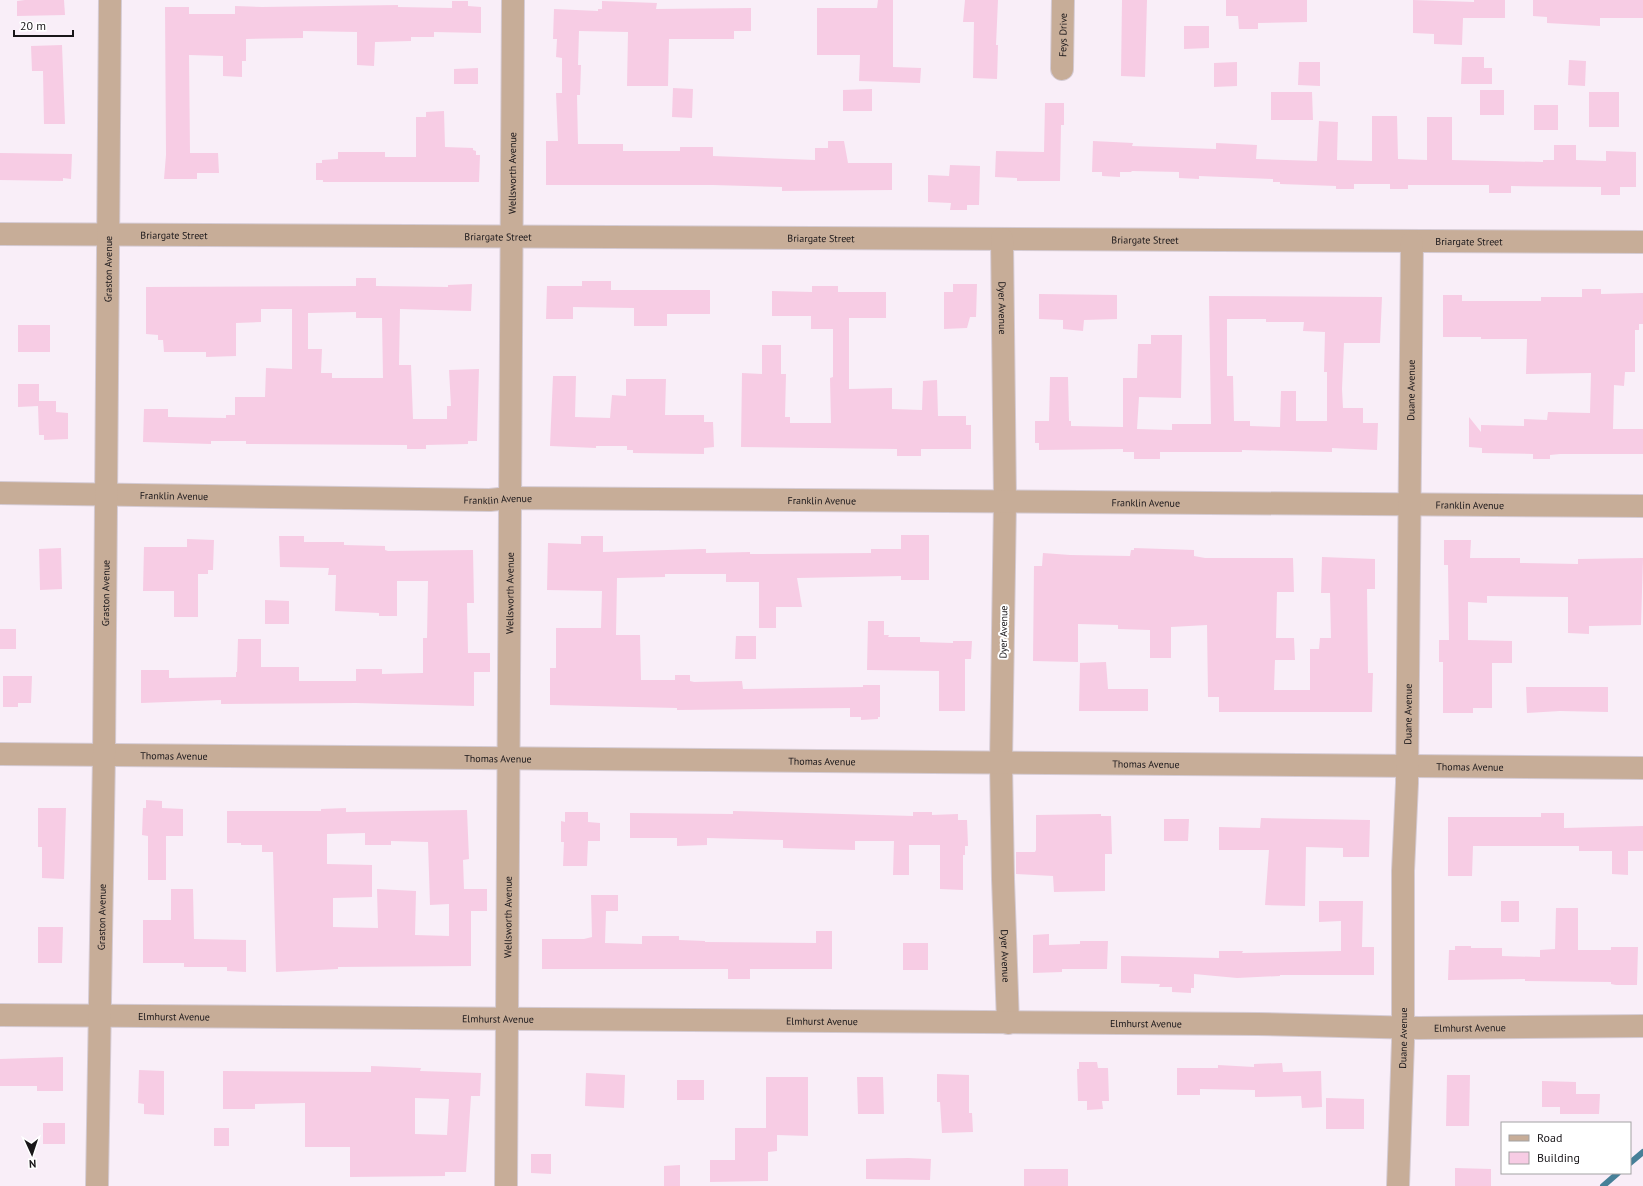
<svg xmlns="http://www.w3.org/2000/svg" width="1643" height="1186" viewBox="0 0 1643 1186" font-family="'PT Sans',sans-serif">
  <style>
    .lines { fill: none; stroke-linecap: round; stroke-linejoin: round }
    .stream { stroke: #478098; stroke-width: 6 }
    .building { fill: #f7cce4; fill-rule: evenodd }
    .minor-casing { stroke: #d5cbd4; stroke-width: 24 }
    .tertiary-casing { stroke: #d5cbd4; stroke-width: 24 }
    .minor { stroke: #c7ad98; stroke-width: 22 }
    .tertiary { stroke: #c7ad98; stroke-width: 22 }
    .labels { text-anchor: middle; stroke-width: 4; stroke-linejoin: round; paint-order: stroke }
    .street-label { font-size: 10px; fill: #191619; stroke: #fff }
  </style>
  <rect width="100%" height="100%" fill="#f9eef8"/>
  <g class="lines">
    <g class="stream">
      <path d="M1630 1163 1643 1152"/>
      <path d="M1603 1186 1618 1173"/>
    </g>
  </g>
  <g class="building">
    <path d="M25 0H64L65 15 17 16V1Z"/>
    <path d="M878 0H893V67L921 68 920 83 859 81 860 55H817V8H877Z"/>
    <path d="M965 0H998L996 45H998L997 79 973 78 974 22H963Z"/>
    <path d="M1122 0H1147L1145 77 1121 76Z"/>
    <path d="M1226 0H1307V22L1258 23V29H1239L1238 16H1226Z"/>
    <path d="M1413 0 1474 2V0H1505V18H1463L1462 45 1434 44V34L1413 33Z"/>
    <path d="M1533 0H1643V18H1600V26L1547 23V17L1533 16Z"/>
    <path d="M452 1H468V6L481 7V33L434 32V37H411V41L375 42 374 66 357 65V32L303 31V38L246 39V61H242V77L223 76V56L189 55 190 153H218L219 173H197V179H164L166 155 165 7H189V14H235V6L262 7 398 5V7L452 8Z"/>
    <path d="M602 1 657 3 656 9 751 8V31H734V39H669L668 86H627L628 32 579 31 578 65H581L580 95H577L578 144H623V151H680V147H713V156L815 160V148H828V141H844L848 163H892V190L782 191V187L713 185H546V141H558L556 93H562V58L556 57 557 39H553L554 9 598 11V9H602Z"/>
    <path d="M1184 26H1209V48L1184 49Z"/>
    <path d="M62 45 65 124H44L43 71H32L31 46Z"/>
    <path d="M1462 57H1484V68H1492V84H1461Z"/>
    <path d="M1569 60 1586 61 1585 86 1568 85Z"/>
    <path d="M1237 62V86L1214 87V63Z"/>
    <path d="M1299 62H1320V86L1298 85Z"/>
    <path d="M478 68V84H454V69Z"/>
    <path d="M673 88 693 89 692 118 672 117Z"/>
    <path d="M872 89V111H843V90Z"/>
    <rect x="1480" y="90" width="24" height="25"/>
    <path d="M1271 92H1312L1313 120H1271Z"/>
    <rect x="1589" y="92" width="30" height="35"/>
    <path d="M1045 103H1064V125H1061L1060 181H1017V178L995 177 996 151 1044 152Z"/>
    <rect x="1534" y="105" width="24" height="25"/>
    <path d="M444 111 445 147 473 148V150L476 151V155H480L479 182H323V180H316V163H322V160L338 159V152H385V157H416V117H426V112Z"/>
    <path d="M1372 116H1397L1398 159 1427 160V117H1452V160L1543 162V160H1554V145H1576V160L1606 161V151L1636 152V187H1620V195H1601V187L1511 186V193H1489V185H1408V189H1390V184H1354V189H1336V186L1280 184V182H1273V179L1199 176V179L1179 178V172L1132 171 1131 172H1120V177L1102 176V172H1092L1093 141 1133 143 1132 146 1216 149V143L1257 145 1256 159 1317 161 1319 121 1338 122 1337 160 1372 161Z"/>
    <path d="M0 153 72 154 71 179 63 178V181L0 180Z"/>
    <path d="M950 165 980 166 979 205H967V210H950L951 203 928 202V175L949 176Z"/>
    <path d="M356 278H376V286L448 287V285L472 284 471 311 400 309 399 365H411L413 419H447V406H451L449 370 479 369 477 441H468V444L426 445V449H407V445L246 444V441H211V444L143 442 144 409H168V417L226 418V415H235V397H265L266 368 292 369V309H261V322L236 323V356L206 357V352H164L163 340H158V335L146 334V287L356 286ZM356 312V318H382L383 378H332V373H321L322 349H308V313Z"/>
    <path d="M582 281H611V290H710V314H667V326H634V308L573 307V319H546L547 286H582Z"/>
    <path d="M953 284H977L976 317H970L967 328 944 329V292H953Z"/>
    <path d="M812 286H838V292H886V318H849V389L892 388V409L922 410 923 381 937 380 938 416H966V425H971V449H921V456H897V449L741 447 742 373 762 374V345H781V374H786L785 417H790V423H831L830 378 833 377V329H811V316H772V291L812 292Z"/>
    <path d="M1582 289H1601V294L1643 293V324H1639V330H1635V372H1625L1624 386 1614 385 1613 429H1643V454H1560L1550 455V459H1533V454L1482 453V448L1469 447V417L1481 432V425L1524 426V419L1547 420 1548 412 1590 413 1591 373 1526 374 1527 339H1481V337H1443V295H1462V301H1541V297H1582Z"/>
    <path d="M1039 294 1117 295V319L1084 320 1083 331 1063 329V320L1039 319Z"/>
    <path d="M1209 296 1382 297 1380 343H1344L1342 389 1343 408H1363V423H1378L1377 450 1332 448V452L1242 450V452H1160V459H1134V452H1123V449L1039 450V443H1035V421H1049L1050 377H1068L1069 421H1071V426L1123 427V378H1137L1138 344H1151V335H1182L1181 398 1139 397 1137 429 1172 430V424H1211ZM1227 319H1266V322H1304L1303 331 1325 332 1324 372H1327V421H1296V391H1281L1280 427 1250 426V421H1234L1233 376H1227Z"/>
    <rect x="18" y="325" width="32" height="27"/>
    <path d="M553 376H576L575 417 610 418 612 395 626 396V379H666L665 415H704V422H713L714 447 704 448V454L633 453V450H627V446H596V448L550 446Z"/>
    <path d="M18 384H39V401H56V412L68 413V439L44 440V435H39L38 406 18 407Z"/>
    <path d="M901 535H929V580H901V576L797 578 802 607H776V628H759V582H726V574H665V577L617 578 616 635H640L641 680H675V675H690V681L694 682 742 681 743 689 863 687V685H880V717H878V719L861 720V717H850V708L677 710V708L550 705V668H556V628H601L602 591 547 590 548 543 581 544V536H603V552L700 549H706V553L750 552V554L871 553V549H901Z"/>
    <path d="M279 536H304V542H344V545L385 546V550L388 551 473 550 474 603H467L468 653H490V672H474V706L356 703 221 704V700L141 703V670H169V678L236 677V672H237L238 639H261V667H299V681H356V669H382V674L423 673V638H427L428 581H397V616H379V613L335 611 336 575H328L329 568 280 567Z"/>
    <path d="M187 539 214 540 213 570H208V574H198V617H174V591H143L144 547H187Z"/>
    <path d="M1444 540H1471L1470 558H1520V563L1578 564V559L1643 558 1641 625 1589 626V634L1568 633V597L1487 596V603L1468 602V640L1512 641V663H1492V708H1473V713H1443V662H1439V640H1449L1448 565H1444Z"/>
    <path d="M61 548 62 589 40 590 39 549Z"/>
    <path d="M1134 548 1194 550V556L1205 558H1293L1294 592H1277L1276 638H1294L1295 660H1275L1274 690H1310V649H1319L1320 638H1331L1330 593H1321L1322 557 1375 559V589H1367L1368 673H1373L1372 712H1219V697H1208L1207 625 1171 627V658H1150V630L1118 629V625L1078 624V662L1033 661 1034 566H1042L1043 553 1070 555 1130 556 1131 550H1134Z"/>
    <path d="M265 600 289 601V624H265Z"/>
    <path d="M868 621H884V635H889L888 637H920V642L953 643V641H972L971 659H965V711H939V671L867 670Z"/>
    <rect x="0" y="629" width="16" height="20"/>
    <path d="M736 636H756V659H735Z"/>
    <path d="M1106 662 1108 689H1148V711H1079L1080 663Z"/>
    <path d="M3 676H32L31 703H18V707H3Z"/>
    <path d="M1526 687H1608V712L1560 711 1527 713Z"/>
    <path d="M146 800 162 801V808L183 809V836H166V880H148V836L142 835 143 808H146Z"/>
    <path d="M38 808H66L64 879 42 878V847H38Z"/>
    <path d="M346 808V812L467 810 469 859 463 860 464 889H487V911H471V966L338 967V969L276 972 273 852H262V845H241V843H227V811H321V809ZM365 833V845H391V841L428 842 430 905 449 904V936L415 935 416 891 377 889 378 928 333 927V898L372 897V865L327 864V834Z"/>
    <path d="M733 811 913 816V812H932V815L958 814V820H967L968 846H965V855H963V890L940 889V845H909V875H893L894 841H855V850L783 848V840L707 838V845L677 846V838H630V813L733 814Z"/>
    <path d="M565 812H588V822L600 823V841H588L587 866H563L564 842H561V821L565 822Z"/>
    <path d="M1541 813H1564V828L1643 826V851H1628V875L1612 874V851H1579V846H1473L1472 876H1448V817H1541Z"/>
    <path d="M1101 814V816H1111L1112 854H1105V891L1054 892 1053 876 1016 874V852H1035L1036 850V815Z"/>
    <path d="M1261 818 1370 820 1369 857H1343V848L1306 847 1305 906 1265 905 1269 850H1219V827L1260 828Z"/>
    <path d="M1164 819H1189L1188 841H1164Z"/>
    <path d="M171 889H193L194 939 246 940V972L227 971V967H184V963H143V920H171Z"/>
    <path d="M591 895H618V911H606L605 943 642 944V936H679V940L705 941V942L816 943V931H832V969H750V979H728V969H542V939H584L592 937Z"/>
    <path d="M1319 901H1363L1362 947H1374V975H1280V976L1237 978 1194 974V988H1191V993L1172 992V987H1159L1160 984 1121 983V956L1219 958V951H1243L1242 953 1341 951V921L1319 922Z"/>
    <rect x="1501" y="901" width="18" height="21"/>
    <path d="M1556 908H1578V950H1611V947H1638L1637 985H1616L1611 984V982L1525 981V979L1448 980 1449 950H1455V946H1471V948H1502V956L1540 957V950L1555 949Z"/>
    <path d="M38 927H63L62 963H38Z"/>
    <path d="M1049 934V945L1080 944V941H1108L1107 969H1062V972L1033 973V935Z"/>
    <rect x="903" y="943" width="25" height="27"/>
    <path d="M63 1057V1091H37V1086H0V1059Z"/>
    <path d="M1079 1062H1097L1098 1068H1108L1109 1101H1102L1103 1109 1087 1110V1101H1078L1077 1069H1079Z"/>
    <path d="M1282 1063 1283 1072 1321 1071 1322 1107 1302 1108 1301 1096 1255 1097V1090L1200 1089V1095H1177V1068H1218V1065L1254 1067V1064Z"/>
    <path d="M371 1066 421 1068 420 1071 481 1073 480 1096H471L466 1172H445V1176L350 1177V1147H305V1103L255 1104V1109H223V1071L371 1072ZM415 1098 449 1099 447 1135 415 1134Z"/>
    <path d="M139 1070 164 1071V1115L144 1114V1104L138 1103Z"/>
    <path d="M586 1073 625 1075 624 1108 585 1106Z"/>
    <path d="M937 1074 969 1075V1113H972L973 1132 942 1133 940 1102H937Z"/>
    <path d="M1447 1075H1470L1469 1126H1446Z"/>
    <path d="M766 1077H808V1136L777 1135V1151L768 1152V1181L710 1182V1160H735V1128H766Z"/>
    <path d="M857 1077H883L884 1114H858Z"/>
    <rect x="677" y="1080" width="27" height="20"/>
    <path d="M1542 1081 1576 1082V1094H1600L1599 1114H1560V1107H1542Z"/>
    <path d="M1326 1098 1364 1099V1129H1326Z"/>
    <rect x="43" y="1123" width="22" height="21"/>
    <rect x="214" y="1128" width="15" height="18"/>
    <path d="M531 1154H551V1174L531 1173Z"/>
    <path d="M908 1158 931 1159 930 1180 866 1179V1159Z"/>
    <path d="M680 1165V1186H664V1166Z"/>
    <path d="M1455 1168 1491 1169V1186H1455Z"/>
    <rect x="1024" y="1169" width="44" height="17"/>
  </g>
  <g class="lines">
    <g class="minor-casing">
      <g id="minor">
        <path id="s1" d="M1062 69 1063 0"/>
        <path id="s2" d="M0 234 1643 242"/>
        <path id="s3" d="M1002 239 1005 501 1001 763 1003 879 1008 1023"/>
        <path id="s4" d="M0 493 490 500 509 498 1643 506"/>
        <path id="s5" d="M0 754 1643 768"/>
        <path id="s6" d="M0 1015 1258 1024 1419 1028 1643 1026"/>
        <path id="s7" d="M506 1186 513 0"/>
        <path id="s8" d="M1398 1186 1403 1042V871L1407 783 1412 242"/>
      </g>
    </g>
    <g class="tertiary-casing">
      <g id="tertiary">
        <path id="s9" d="M97 1186 104 755 110 0"/>
      </g>
    </g>
    <use href="#minor" class="minor"/>
    <use href="#tertiary" class="tertiary"/>
  </g>
  <g class="labels">
    <g class="street-label">
      <text dy="4" stroke="none"><textPath href="#s1" startOffset="34">Feys Drive</textPath></text>
      <text dy="4" stroke="none"><textPath href="#s7" startOffset="1013">Wellsworth Avenue</textPath></text>
      <text dy="4" stroke="none"><textPath href="#s2" startOffset="174">Briargate Street</textPath></text>
      <text dy="4" stroke="none"><textPath href="#s2" startOffset="498">Briargate Street</textPath></text>
      <text dy="4" stroke="none"><textPath href="#s2" startOffset="821">Briargate Street</textPath></text>
      <text dy="4" stroke="none"><textPath href="#s2" startOffset="1145">Briargate Street</textPath></text>
      <text dy="4" stroke="none"><textPath href="#s2" startOffset="1469">Briargate Street</textPath></text>
      <text dy="4" stroke="none"><textPath href="#s9" startOffset="917">Graston Avenue</textPath></text>
      <text dy="4" stroke="none"><textPath href="#s3" startOffset="69">Dyer Avenue</textPath></text>
      <text dy="4" stroke="none"><textPath href="#s8" startOffset="796">Duane Avenue</textPath></text>
      <text dy="4" stroke="none"><textPath href="#s4" startOffset="174">Franklin Avenue</textPath></text>
      <text dy="4" stroke="none"><textPath href="#s4" startOffset="498">Franklin Avenue</textPath></text>
      <text dy="4" stroke="none"><textPath href="#s4" startOffset="822">Franklin Avenue</textPath></text>
      <text dy="4" stroke="none"><textPath href="#s4" startOffset="1146">Franklin Avenue</textPath></text>
      <text dy="4" stroke="none"><textPath href="#s4" startOffset="1470">Franklin Avenue</textPath></text>
      <text dy="4" stroke="none"><textPath href="#s9" startOffset="593">Graston Avenue</textPath></text>
      <text dy="4" stroke="none"><textPath href="#s7" startOffset="593">Wellsworth Avenue</textPath></text>
      <text transform="translate(1003 632) rotate(-89)" y="4">Dyer Avenue</text>
      <text dy="4" stroke="none"><textPath href="#s8" startOffset="472">Duane Avenue</textPath></text>
      <text dy="4" stroke="none"><textPath href="#s5" startOffset="174">Thomas Avenue</textPath></text>
      <text dy="4" stroke="none"><textPath href="#s5" startOffset="498">Thomas Avenue</textPath></text>
      <text dy="4" stroke="none"><textPath href="#s5" startOffset="822">Thomas Avenue</textPath></text>
      <text dy="4" stroke="none"><textPath href="#s5" startOffset="1146">Thomas Avenue</textPath></text>
      <text dy="4" stroke="none"><textPath href="#s5" startOffset="1470">Thomas Avenue</textPath></text>
      <text dy="4" stroke="none"><textPath href="#s9" startOffset="269">Graston Avenue</textPath></text>
      <text dy="4" stroke="none"><textPath href="#s7" startOffset="269">Wellsworth Avenue</textPath></text>
      <text dy="4" stroke="none"><textPath href="#s3" startOffset="717">Dyer Avenue</textPath></text>
      <text dy="4" stroke="none"><textPath href="#s6" startOffset="174">Elmhurst Avenue</textPath></text>
      <text dy="4" stroke="none"><textPath href="#s6" startOffset="498">Elmhurst Avenue</textPath></text>
      <text dy="4" stroke="none"><textPath href="#s6" startOffset="822">Elmhurst Avenue</textPath></text>
      <text dy="4" stroke="none"><textPath href="#s6" startOffset="1146">Elmhurst Avenue</textPath></text>
      <text dy="4" stroke="none"><textPath href="#s6" startOffset="1470">Elmhurst Avenue</textPath></text>
      <text dy="4" stroke="none"><textPath href="#s8" startOffset="148">Duane Avenue</textPath></text>
    </g>
  </g>
  <rect x="1501" y="1122" width="130" height="52" fill="#ffffff" stroke="#a3a2a3"/>
  <rect x="1509" y="1135" width="20" height="6" fill="#c7ad98" stroke="#a3a2a3"/>
  <text x="1537" y="1142" font-size="12" fill="#191619">Road</text>
  <rect x="1509" y="1152" width="20" height="12" fill="#f7cce4" stroke="#a3a2a3"/>
  <text x="1537" y="1162" font-size="12" fill="#191619">Building</text>
  <g transform="translate(32 1154) rotate(177)" stroke="#ffffff" stroke-width="3" paint-order="stroke">
  <path d="M0-3L7 15L0 10L-7 15Z" fill="#191619"/>
  <text y="-6" font-size="11" font-weight="bold" text-anchor="middle" fill="#191619">N</text>
  </g>
  <path d="M14 30v6h59v-6" fill="none" stroke="#191619" stroke-width="2"/>
  <text x="20" y="30" font-size="12" fill="#191619" stroke="#ffffff" stroke-width="3" paint-order="stroke">20 m</text>
</svg>
